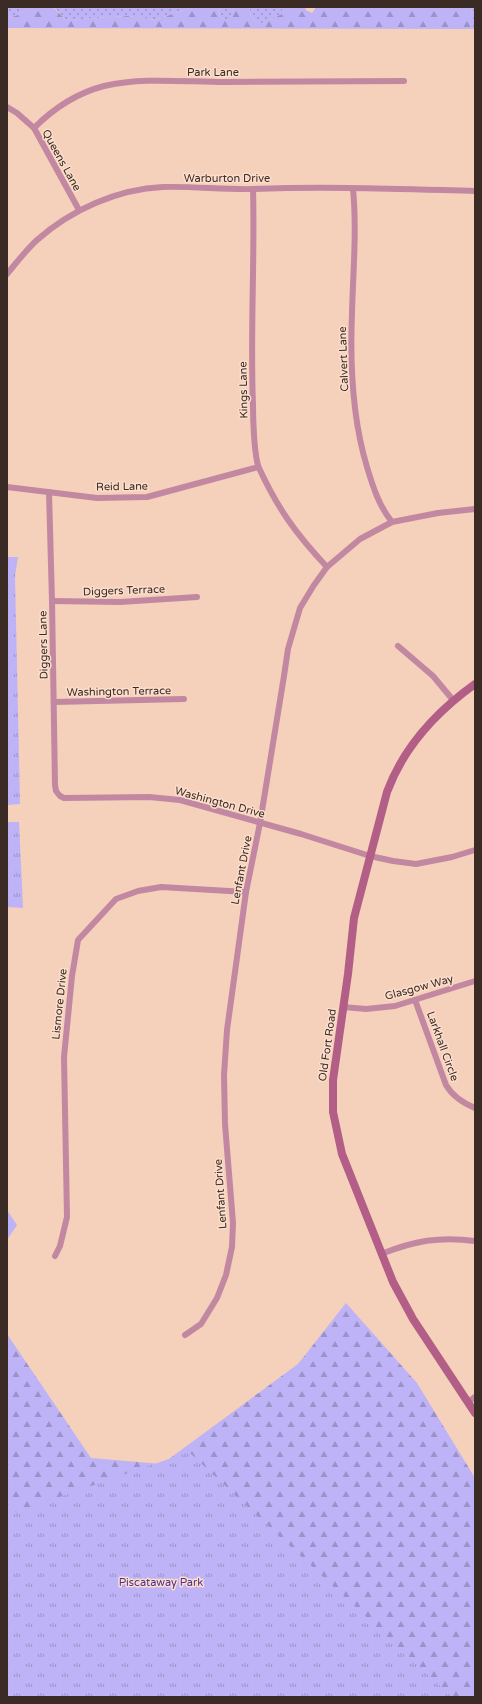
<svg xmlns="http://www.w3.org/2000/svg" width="482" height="1704" viewBox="0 0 482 1704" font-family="'Varela Round',sans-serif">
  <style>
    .grass { fill: url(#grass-dots) }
    .forest { fill: url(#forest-firs) }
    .park { fill: url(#park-tufts) }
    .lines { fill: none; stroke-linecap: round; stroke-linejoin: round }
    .minor { stroke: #c288a1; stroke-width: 6 }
    .secondary { stroke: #b25e86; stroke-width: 8 }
    .labels { text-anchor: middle; stroke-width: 3; stroke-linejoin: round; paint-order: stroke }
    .street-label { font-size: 11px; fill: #3a2c24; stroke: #fddecd }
    .park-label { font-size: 11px; fill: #4c338e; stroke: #fddecd }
  </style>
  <defs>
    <pattern id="grass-dots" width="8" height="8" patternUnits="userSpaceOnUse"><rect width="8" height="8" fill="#beb3f7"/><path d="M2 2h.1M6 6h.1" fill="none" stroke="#9b92c8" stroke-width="1.8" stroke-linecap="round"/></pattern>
    <pattern id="forest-firs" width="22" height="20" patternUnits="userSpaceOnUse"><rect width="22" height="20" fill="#beb3f7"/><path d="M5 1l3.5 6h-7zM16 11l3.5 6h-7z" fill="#9b92c8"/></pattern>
    <pattern id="park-tufts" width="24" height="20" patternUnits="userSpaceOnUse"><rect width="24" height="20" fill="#beb3f7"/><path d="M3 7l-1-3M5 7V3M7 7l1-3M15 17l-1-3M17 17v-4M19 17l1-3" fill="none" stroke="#9b92c8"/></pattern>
  </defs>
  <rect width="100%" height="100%" fill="#f5d0ba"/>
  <g class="grass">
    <path d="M7 7H27C23 14 15 17 7 17Z"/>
    <path d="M54 7H189L187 9 155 20 128 16 66 20Z"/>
    <path d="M219 7H234L231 19 227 20 220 17Z"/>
    <path d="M249 7H282V14L262 23H256L251 16Z"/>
    <path d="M472 7H475V29H470Z"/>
  </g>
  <g class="forest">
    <path d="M27 7H53L66 20 128 16 155 20 187 9 189 7H219L220 17 227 20 231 18 234 7H249L251 16 256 23H262L282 14V7H305L306 10 312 13 315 9V7H472L470 29 7 28V17C15 17 23 14 27 7Z"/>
    <path d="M346 1303 417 1383 475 1478V1697H7V1334L91 1458 162 1464 298 1364Z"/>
  </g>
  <g class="park">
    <path d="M7 557H18L15 576 20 804 7 805Z"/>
    <path d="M7 822H19L23 908 7 907Z"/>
    <path d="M7 1210 17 1225 7 1240Z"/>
    <path d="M7 1415 13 1513 189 1452 452 1697H7Z"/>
  </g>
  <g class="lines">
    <g class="minor">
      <path d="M7 107 17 113 34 128 79 210"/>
      <path d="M34 128C53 109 77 93 104 86 143 77 185 82 225 82 284 82 344 81 404 81"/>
      <path d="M253 189C255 261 250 333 253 405 253 419 254 456 259 468 278 509 296 534 327 567"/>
      <path d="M353 189C357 230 353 272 352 313 350 362 353 421 367 467 373 487 379 506 392 522"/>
      <path d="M7 274C17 262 26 250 37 240 71 210 117 189 163 187 194 186 224 190 254 189 328 186 401 189 475 191"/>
      <path d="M7 487 97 498 147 497 258 467"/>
      <path d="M49 492 52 601 55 785 56 791 60 796 64 798 149 797 180 800 301 834 370 856 393 861 416 864 452 857 475 850"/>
      <path d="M52 601 120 602 197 597"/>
      <path d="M398 646 433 676 453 700"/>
      <path d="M54 702 184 699"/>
      <path d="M415 1000 446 1085C453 1097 463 1103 475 1108"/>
      <path d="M343 1007 366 1009 395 1006 475 981"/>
      <path d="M381 1254C414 1241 439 1236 475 1241"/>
      <path d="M55 1256 60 1246 67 1217 64 1057 72 976 78 940 116 899 138 891 161 887 246 892"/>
      <path d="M185 1335 201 1324 217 1298 226 1275 232 1247 233 1223 225 1124 224 1075 227 1030 246 892 260 823 284 676 288 649 300 608 314 585 327 567 360 539 392 522 438 513 475 509"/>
      <path d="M468 1402 475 1397"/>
    </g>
    <path class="secondary" d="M475 684C436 712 404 746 387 792L354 918 348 974 333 1080V1112L342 1154 393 1282 413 1319 475 1413"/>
  </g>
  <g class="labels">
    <g class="street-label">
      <text x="213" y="76">Park Lane</text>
      <text transform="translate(62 160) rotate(61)" y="4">Queens Lane</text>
      <text x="227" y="182">Warburton Drive</text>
      <text transform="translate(343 359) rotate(-92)" y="4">Calvert Lane</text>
      <text transform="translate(243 390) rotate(-91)" y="4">Kings Lane</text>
      <text transform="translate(122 486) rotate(-1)" y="4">Reid Lane</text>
      <text transform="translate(124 590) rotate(-2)" y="4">Diggers Terrace</text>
      <text transform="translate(43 645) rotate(-91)" y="4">Diggers Lane</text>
      <text transform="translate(119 691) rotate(-1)" y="4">Washington Terrace</text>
      <text transform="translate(220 802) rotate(15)" y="4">Washington Drive</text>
      <text transform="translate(241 870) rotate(-79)" y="4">Lenfant Drive</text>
      <text transform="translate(419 987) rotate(-15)" y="4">Glasgow Way</text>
      <text transform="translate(59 1004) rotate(-84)" y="4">Lismore Drive</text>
      <text transform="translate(327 1045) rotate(-82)" y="4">Old Fort Road</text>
      <text transform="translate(443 1046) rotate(70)" y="4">Larkhall Circle</text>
      <text transform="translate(220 1194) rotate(-94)" y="4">Lenfant Drive</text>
    </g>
    <g class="park-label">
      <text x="161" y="1586">Piscataway Park</text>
    </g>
  </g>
  <rect width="482" height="1704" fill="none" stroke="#3a2c24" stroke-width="16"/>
</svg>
